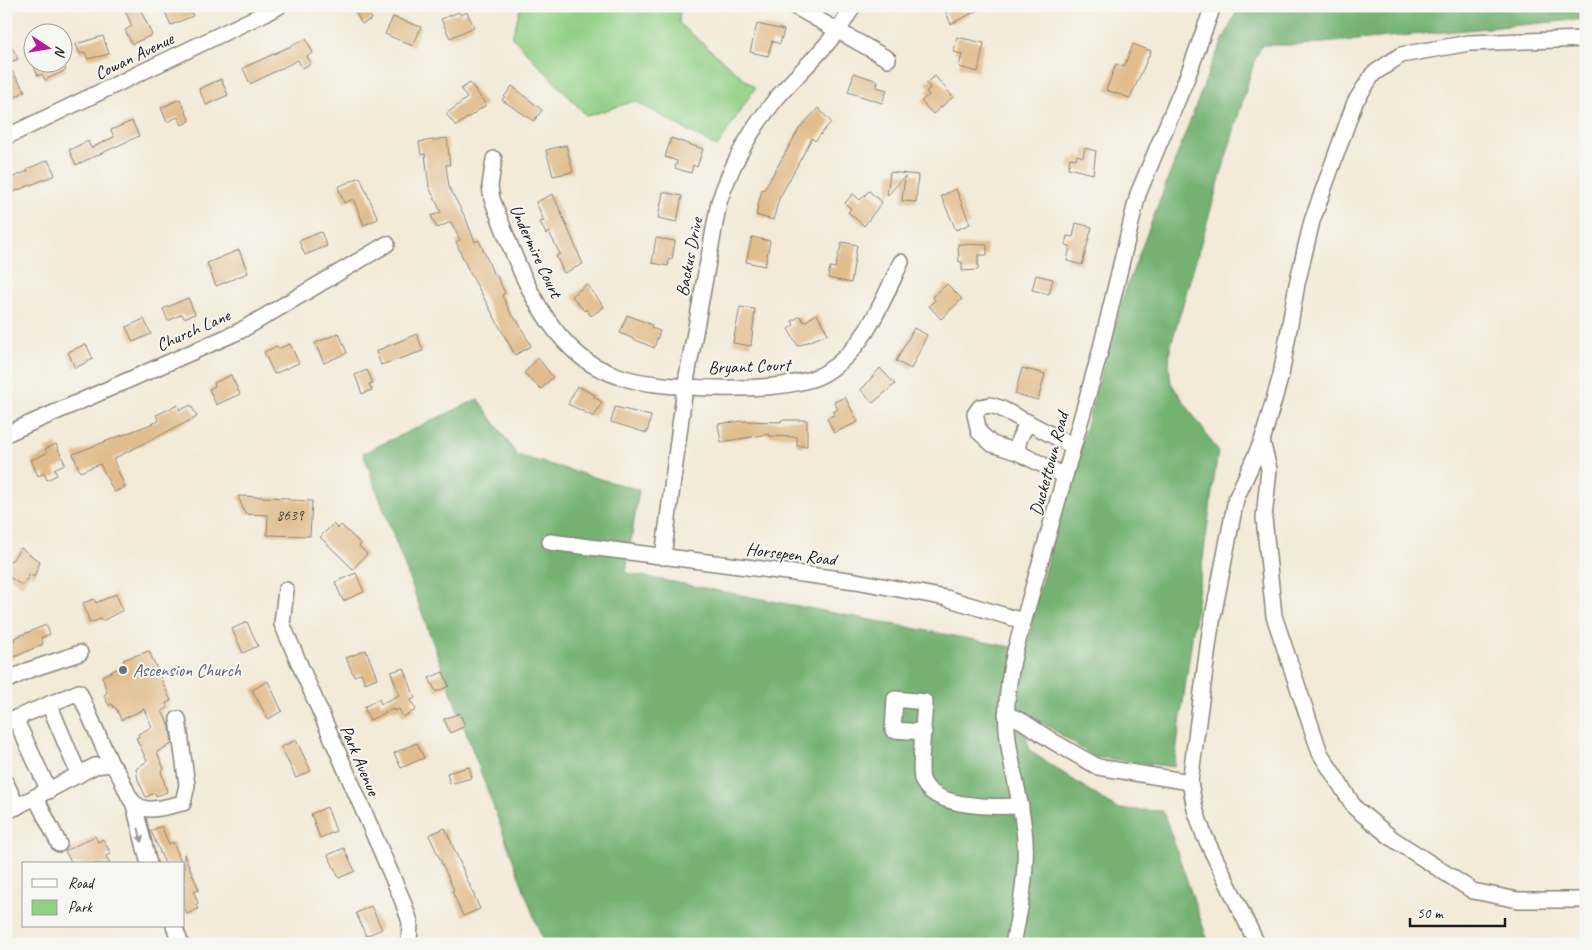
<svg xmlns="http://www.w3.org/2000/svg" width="1592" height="950" viewBox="0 0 1592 950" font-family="Caveat,sans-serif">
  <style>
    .green { fill: #91cf84; stroke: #567650 }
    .forest { fill: #74b272; stroke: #486747 }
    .building { fill: #e1bd8d }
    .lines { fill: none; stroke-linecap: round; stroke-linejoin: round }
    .minor-casing { stroke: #88837a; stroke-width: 18 }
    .minor { stroke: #fff; stroke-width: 15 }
    .oneway { fill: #999 }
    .worship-dot { fill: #6b7280; stroke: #f6f6f2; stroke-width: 2 }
    .labels { text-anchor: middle; stroke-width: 4; stroke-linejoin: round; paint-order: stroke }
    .number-label { font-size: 15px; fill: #4d4438 }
    .street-label { font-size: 18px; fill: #1c1c1c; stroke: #f6f6f2 }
    .worship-label { font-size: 18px; fill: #5b616d; stroke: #f6f6f2; text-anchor: start }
  </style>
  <rect width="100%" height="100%" fill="#f6f6f2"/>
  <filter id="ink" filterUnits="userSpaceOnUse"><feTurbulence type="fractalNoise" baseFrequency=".02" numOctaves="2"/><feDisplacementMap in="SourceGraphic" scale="10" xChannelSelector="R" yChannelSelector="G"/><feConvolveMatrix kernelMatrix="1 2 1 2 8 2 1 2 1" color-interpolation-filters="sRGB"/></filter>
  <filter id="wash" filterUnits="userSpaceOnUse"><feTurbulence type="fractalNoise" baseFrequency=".0096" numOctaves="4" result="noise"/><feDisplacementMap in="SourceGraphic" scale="20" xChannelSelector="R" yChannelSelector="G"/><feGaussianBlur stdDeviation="1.12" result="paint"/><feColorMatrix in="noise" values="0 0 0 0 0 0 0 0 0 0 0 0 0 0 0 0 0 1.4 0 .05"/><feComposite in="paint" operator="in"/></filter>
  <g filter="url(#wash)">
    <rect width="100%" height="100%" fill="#f3ead7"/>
    <path class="green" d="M521 6H680L679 23 755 88 717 147 635 101 587 116 512 37Z"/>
    <path class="forest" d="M1239 6H1586V19L1301 45H1262L1255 59 1170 348 1169 366 1171 383 1218 451 1174 767 1094 757 1018 706 1030 751 1117 809 1163 811 1209 944H544L363 453 478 399 517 455 639 490 626 573 1027 650 1035 604 1124 294 1211 66Z"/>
    <g id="blocks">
      <g class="building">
        <path d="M123 6H139L152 35 132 44 125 30 132 26Z"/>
        <path d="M172 6H189L193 16 171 25 164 10Z"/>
        <path d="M352 6H366L372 19 362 24Z"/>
        <path d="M943 6H986L951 24Z"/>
        <path d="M459 12 461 15 467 12 474 27 450 38 441 19Z"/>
        <path d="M393 17 421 27 413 46 385 34Z"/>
        <path d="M757 24 784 30 780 44 772 41 768 56 750 52Z"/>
        <path d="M6 36 18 59 7 64 25 91 6 103Z"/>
        <path d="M103 36 109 54 88 59 85 52 80 54 76 44Z"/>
        <path d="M957 37 984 43 978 72 959 67 962 54 954 52Z"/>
        <path d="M306 39 313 53 307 56 311 64 302 68 298 60 250 84 243 68Z"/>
        <path d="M1133 44 1151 51 1130 98 1106 90 1116 64 1124 67Z"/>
        <path d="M44 62H62L66 70 45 80 42 74 38 76 34 67Z"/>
        <path d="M854 73 878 81 877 87 887 90 882 103 848 92Z"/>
        <path d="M935 76 953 97 933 114 921 101 929 95 926 92 930 88 926 83Z"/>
        <path d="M221 79 228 95 206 105 199 89Z"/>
        <path d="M470 83 486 105 456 126 446 114 467 98 461 89Z"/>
        <path d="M512 86 542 110 534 121 502 100Z"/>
        <path d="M180 99 190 121 182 125 178 117 167 122 161 108Z"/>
        <path d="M818 108 831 122 815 141 812 138 779 199 773 220 756 215 762 189 764 190 799 129Z"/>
        <path d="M132 121 139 136 76 165 69 150 88 141 91 148 114 137 111 130Z"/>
        <path d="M447 138 450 165H446L449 187 466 219 475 242 479 240 494 275 496 274 505 293 502 295 511 314 518 322 531 346 515 355 467 267 456 242 460 240 451 222 437 228 431 216 441 212 429 187 425 154 421 155 419 142Z"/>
        <path d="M671 138 703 149 697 167 693 165 691 173 675 168 677 161 665 157Z"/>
        <path d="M566 145 573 172 553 176 546 150Z"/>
        <path d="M1085 148 1096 151 1093 174 1068 168 1070 158 1076 159 1077 155 1083 157Z"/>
        <path d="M48 160 55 175 6 195V180L28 171 27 169Z"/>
        <path d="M890 172 918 175 916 202 902 201 905 176 887 196Z"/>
        <path d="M360 177 378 219 364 225 353 199 344 203 338 187Z"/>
        <path d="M956 189 970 224 956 230 941 196Z"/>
        <path d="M869 191 882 202 864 226 848 212 851 209 845 203 853 194 860 200Z"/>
        <path d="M663 192 682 196 677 222 658 218Z"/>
        <path d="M553 194 583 264 564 273 556 256 560 254 549 232 546 234 540 222 544 221 536 202Z"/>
        <path d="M1076 223 1092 227 1082 265 1067 261 1070 246 1065 245 1067 236 1073 237Z"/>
        <path d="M321 232 327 246 305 255 299 241Z"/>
        <path d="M752 237 770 241 765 266 746 262Z"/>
        <path d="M656 238 675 241 672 259H669L668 266 652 263Z"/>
        <path d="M842 242 857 245 851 283 828 278 830 267 835 268Z"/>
        <path d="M958 244 987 245V255H978V270L962 271V262H959Z"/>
        <path d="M239 250 248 273 216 286 207 263Z"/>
        <path d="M1036 275 1053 279 1049 294 1032 290Z"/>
        <path d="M587 284 604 307 591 316 586 309 584 311 572 296Z"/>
        <path d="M947 284 962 299 941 319 929 306 935 300 933 297Z"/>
        <path d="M188 298 195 314 184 318 182 314 168 321 163 309Z"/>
        <path d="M740 307 755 309 751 346 733 343Z"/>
        <path d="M817 314 828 334 798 346 788 329 794 325 792 321 800 316 804 322Z"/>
        <path d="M627 315 652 325 651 328 660 331 654 348 620 333Z"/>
        <path d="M144 319 151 334 133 342 126 327Z"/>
        <path d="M914 328 927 335 911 369 896 361Z"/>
        <path d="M339 333 347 353 324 363 315 343Z"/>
        <path d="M417 334 423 351 381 365 376 351Z"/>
        <path d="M86 344 93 359 75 368 68 352Z"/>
        <path d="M290 344 299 363 274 374 264 352 277 346 278 349Z"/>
        <path d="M538 358 553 377 541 389 524 373Z"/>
        <path d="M880 368 895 384 873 403 861 390Z"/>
        <path d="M1022 368 1045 374 1038 400 1015 394Z"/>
        <path d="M367 370 373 383 369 384 372 390 362 394 355 375Z"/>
        <path d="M231 375 240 394 216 405 209 389 215 386 214 383Z"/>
        <path d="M577 386 595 395 594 397 602 402 594 417 568 404Z"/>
        <path d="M845 397 858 422 834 433 827 418 834 415 833 412 838 409 834 402Z"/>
        <path d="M178 405 180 410 191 405 197 417 113 459 125 487 114 492 100 464 80 472 73 454 159 421 156 415Z"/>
        <path d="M615 407 651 416 647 433 611 422Z"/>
        <path d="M781 420H807V446H797V437L769 436V434L721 442 718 424 743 421 781 422Z"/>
        <path d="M56 444 65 464 54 469 57 475 47 480 44 473 38 476 31 460 47 453 45 449Z"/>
        <path d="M238 496 288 498V500L312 501 310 536 267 535 268 515 245 514Z"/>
        <path d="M333 524 338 529 341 525 361 544 359 546 367 554 353 569 320 537Z"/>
        <path d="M21 548 40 562 34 577 30 574 22 586 6 574V558L11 561Z"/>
        <path d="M356 573 364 592 343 601 335 582Z"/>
        <path d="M116 594 123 610 102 621 101 619 90 623 83 603 94 599 96 603Z"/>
        <path d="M247 622 258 646 243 653 232 629Z"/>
        <path d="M46 625 50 634 41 638 43 644 6 661V644L15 640 14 638Z"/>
        <path d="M366 650 377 678 365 683 361 673 354 676 346 658Z"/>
        <path d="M149 651 171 701 166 703 168 708 162 711 170 727 172 744 157 752 164 769 161 771 167 792 156 796 155 793 146 797 138 780 136 769 147 761 136 738 139 737 138 734 152 727 144 709 121 720 116 708 115 709 112 704 109 706 104 695 107 693 102 676 125 665 123 660Z"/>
        <path d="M404 668 415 698 411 700 416 710 403 717 399 709 394 711 393 709 370 720 364 707 379 699 381 704 399 695 391 672Z"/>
        <path d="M443 672 449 686 436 692 429 678Z"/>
        <path d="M268 681 282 711 268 719 252 690Z"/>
        <path d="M460 713 465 726 450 733 444 719Z"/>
        <path d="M296 740 311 771 296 778 281 747Z"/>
        <path d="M417 743 424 758 401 768 394 753Z"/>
        <path d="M469 767 472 778 450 784 447 773Z"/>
        <path d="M327 807 336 831 320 838 311 814Z"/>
        <path d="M161 826 169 844 173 842 182 864H165L151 831Z"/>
        <path d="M445 828 480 909 463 916 452 891 454 890 429 835Z"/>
        <path d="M95 836 98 842 103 839 111 854 106 856 110 864H72L65 851Z"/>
        <path d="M344 848 355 871 339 878 328 855Z"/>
        <path d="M184 854 199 890 194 892 198 903 196 905 198 909 187 914 184 906Z"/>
        <path d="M371 906 382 929 366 936 356 913Z"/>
      </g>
    </g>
  </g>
  <g filter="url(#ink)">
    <use href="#blocks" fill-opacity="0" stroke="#88837a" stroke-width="1"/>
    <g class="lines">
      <g class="minor-casing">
        <g id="minor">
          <path d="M794 6 888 59"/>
          <path d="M6 137 278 7"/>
          <path d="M494 159 490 186 492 199C513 253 534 318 580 356 593 367 608 373 624 378 665 390 789 395 825 373 865 349 882 302 901 262"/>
          <path d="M6 434 240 331 387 244"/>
          <path d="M1262 441 1269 469 1264 518 1274 616 1320 753 1355 808 1393 839 1473 891 1518 900H1586"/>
          <path d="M1017 452 1019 439 1028 422"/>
          <path d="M1065 476 1017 452 992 444 979 432 975 414 980 407 990 405 1000 408 1073 446"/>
          <path d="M550 542 856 581 946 598 1023 621"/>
          <path d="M663 557 685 387 719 202C731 166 748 134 772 104 798 71 833 45 853 6"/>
          <path d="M286 590 282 624 402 899 410 922 409 944"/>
          <path d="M6 681 29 670 80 653"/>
          <path d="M49 704 79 775"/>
          <path d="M1006 714 1022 721 1054 742 1098 767 1190 782"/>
          <path d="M15 718 49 791"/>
          <path d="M6 722 79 692 111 764"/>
          <path d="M924 732 893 730 895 699 925 702C924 717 919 769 922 779 932 809 996 807 1021 806"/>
          <path d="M6 783 17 807"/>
          <path d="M36 798 59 844"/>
          <path d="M134 805 149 864"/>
          <path d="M6 812 95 766 111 764C121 774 122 782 128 794 138 818 163 807 183 803L187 785 178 719"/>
          <path d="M174 926 181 944"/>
          <path d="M1013 944C1020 910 1027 876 1025 841 1023 806 1012 773 1008 739 1004 709 1008 680 1015 651L1099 356 1138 194 1188 75 1213 6"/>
          <path d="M1257 944 1204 835 1195 809 1190 782 1210 632 1236 499 1262 441 1281 375 1297 284 1312 221 1355 102 1373 74 1401 55 1469 43 1586 39"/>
        </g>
      </g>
      <use href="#minor" class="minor"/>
    </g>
    <defs><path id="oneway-solid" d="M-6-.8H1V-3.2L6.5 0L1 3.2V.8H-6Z" transform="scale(1.25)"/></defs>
    <use class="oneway" href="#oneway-solid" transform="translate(140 835) rotate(78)"/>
  </g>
  <circle class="worship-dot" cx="123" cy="670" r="5"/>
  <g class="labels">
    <g class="number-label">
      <text x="290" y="520">8639</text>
    </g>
    <g class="street-label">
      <text transform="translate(134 56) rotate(-26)" y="6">Cowan Avenue</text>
      <text transform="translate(536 251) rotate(65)" y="6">Undermire Court</text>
      <text transform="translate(689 257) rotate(-79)" y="6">Backus Drive</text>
      <text transform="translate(193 330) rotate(-24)" y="6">Church Lane</text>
      <text transform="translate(749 366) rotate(-2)" y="6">Bryant Court</text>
      <text transform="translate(1049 464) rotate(-75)" y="6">Duckettown Road</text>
      <text transform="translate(791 554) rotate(7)" y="6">Horsepen Road</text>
      <text transform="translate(360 760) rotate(67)" y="6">Park Avenue</text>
    </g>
    <g class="worship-label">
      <text x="133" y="676">Ascension Church</text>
    </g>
  </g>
  <rect width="1592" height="950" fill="none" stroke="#f6f6f2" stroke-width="25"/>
  <rect x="22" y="862" width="162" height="65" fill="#f6f6f2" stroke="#9f9f9c"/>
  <rect x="32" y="879" width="25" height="8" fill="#ffffff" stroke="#9f9f9c"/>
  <text x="68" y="888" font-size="15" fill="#1c1c1c">Road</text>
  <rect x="32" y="900" width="25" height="15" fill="#91cf84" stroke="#9f9f9c"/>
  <text x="68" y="912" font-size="15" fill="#1c1c1c">Park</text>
  <g transform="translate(48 48) rotate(102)"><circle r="24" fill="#f6f6f2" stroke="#9f9f9c"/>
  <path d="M0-4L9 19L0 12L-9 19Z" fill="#b5179e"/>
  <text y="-8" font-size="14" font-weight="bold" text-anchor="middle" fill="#1c1c1c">N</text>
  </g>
  <path d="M1410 918v8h95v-8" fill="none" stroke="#1c1c1c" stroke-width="2.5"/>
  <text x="1417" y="918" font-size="15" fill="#1c1c1c" stroke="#f6f6f2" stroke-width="4" paint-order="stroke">50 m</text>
</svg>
